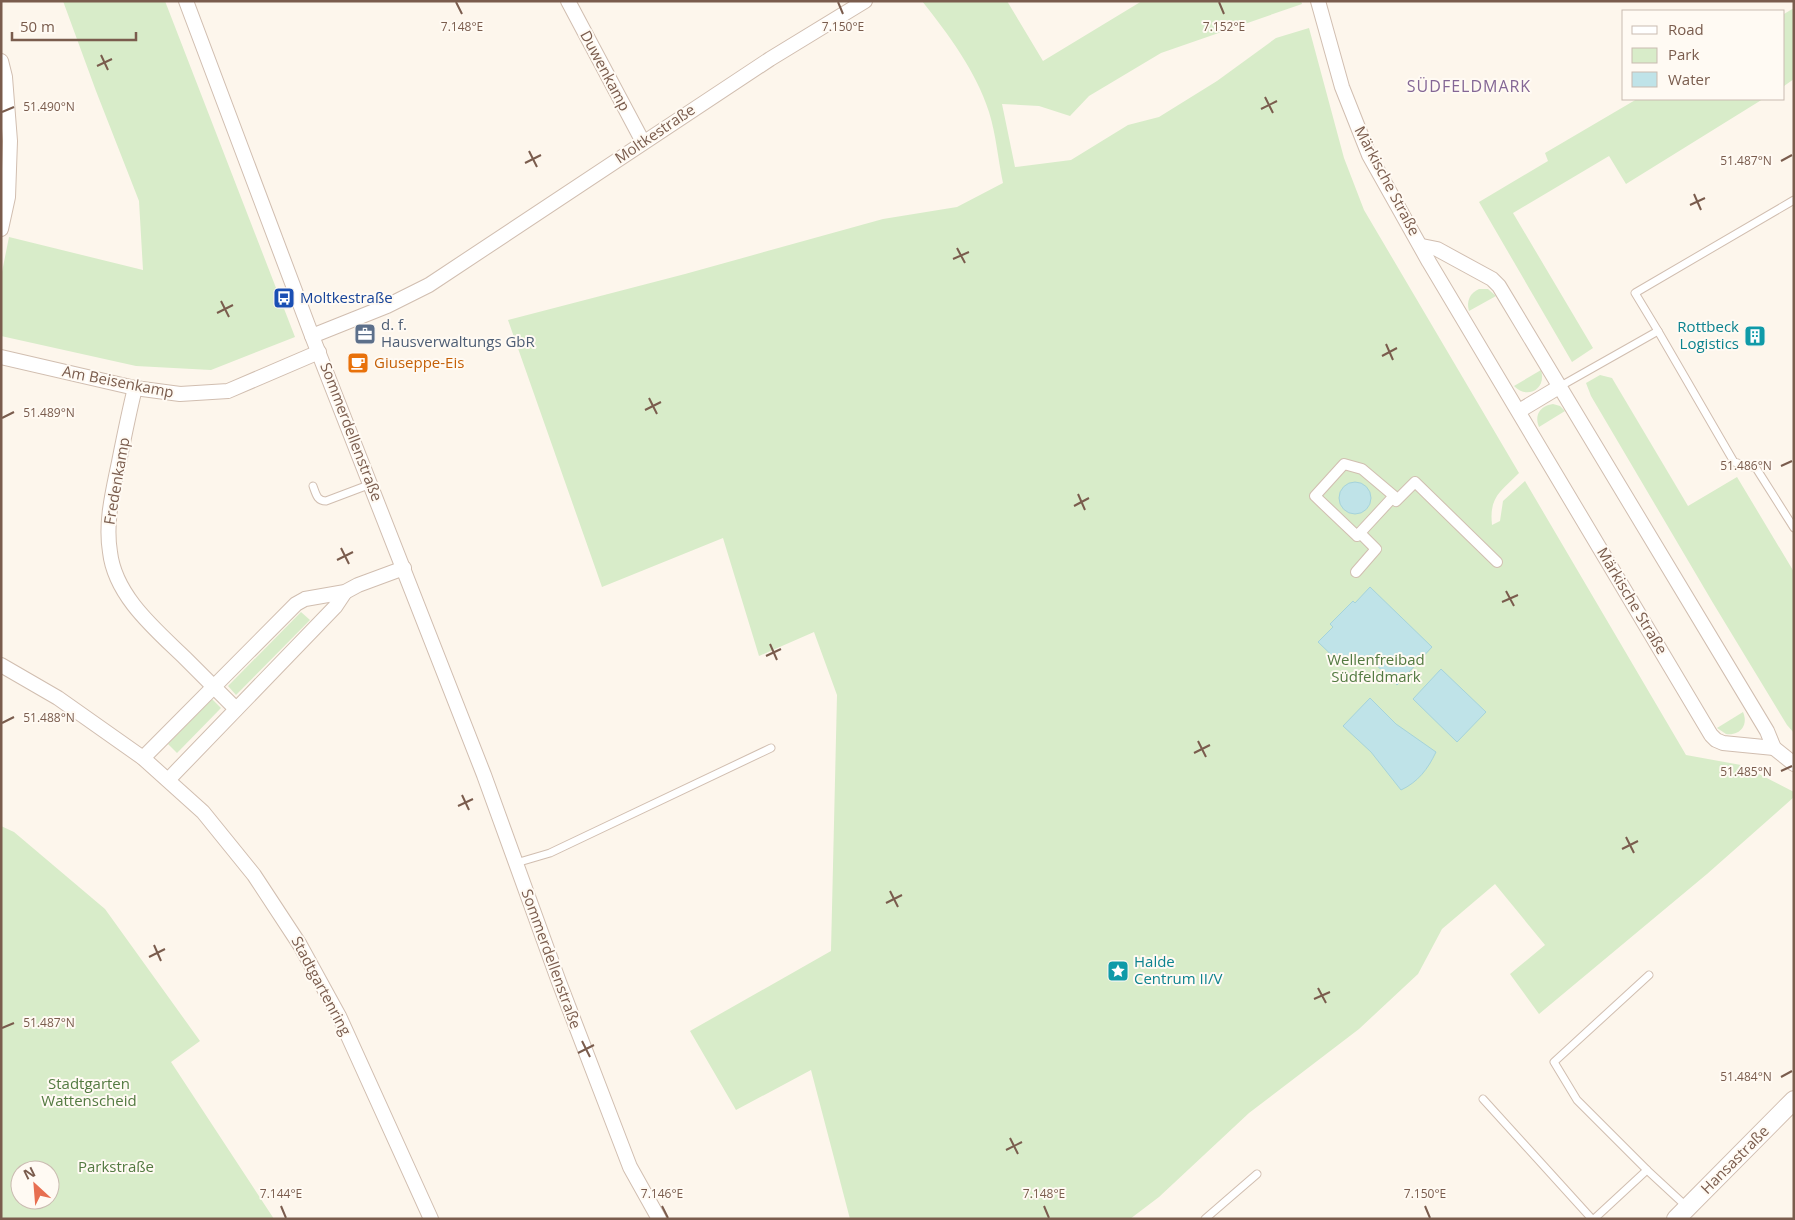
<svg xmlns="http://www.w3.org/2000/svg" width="1795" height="1220" viewBox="0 0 1795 1220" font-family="'Open Sans',sans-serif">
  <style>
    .green { fill: #d8ecc9; fill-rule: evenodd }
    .water { fill: #bfe3e8; stroke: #a5d3da }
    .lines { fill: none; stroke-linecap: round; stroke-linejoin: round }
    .service-casing { stroke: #d1beb0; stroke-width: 9 }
    .pedestrian-casing { stroke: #d1beb0; stroke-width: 12 }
    .minor-casing { stroke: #d1beb0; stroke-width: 16 }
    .tertiary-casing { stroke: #d1beb0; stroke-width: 20 }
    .service { stroke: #fff; stroke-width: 7 }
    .pedestrian { stroke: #fff; stroke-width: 10 }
    .minor { stroke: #fff; stroke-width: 14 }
    .tertiary { stroke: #fff; stroke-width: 18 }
    .ticks { fill: none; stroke: #7a5c4d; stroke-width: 2 }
    .labels { text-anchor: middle; stroke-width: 4; stroke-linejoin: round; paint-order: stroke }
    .street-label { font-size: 15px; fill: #7a5c4d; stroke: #fffaf3 }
    .transit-label { font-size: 15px; fill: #164399; stroke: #fffaf3; text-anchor: start }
    .service-label { font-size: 15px; fill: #4e5e75; stroke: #fffaf3; text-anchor: start }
    .culture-label { font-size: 15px; fill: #0d838f; stroke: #fffaf3; text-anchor: end }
    .food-label { font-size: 15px; fill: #c56008; stroke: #fffaf3; text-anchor: start }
    .park-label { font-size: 15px; fill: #537a41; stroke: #fffaf3 }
    .neighbourhood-label { font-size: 16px; letter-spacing: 1px; fill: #846695; stroke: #fffaf3 }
    .ticks-label { font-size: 12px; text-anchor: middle; fill: #7a5c4d; stroke: #fffaf3; stroke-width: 4; stroke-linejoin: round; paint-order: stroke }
  </style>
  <rect width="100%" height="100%" fill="#fdf6ec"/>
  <g class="green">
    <path d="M63 1H165L295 337 211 370 136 366 1 336V277L9 237 143 270 139 201 96 91Z"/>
    <path d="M922 1H1007L1043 61 1142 1H1301L1302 4 1161 53 1089 96 1070 116 1039 106 1002 104 1015 167 1071 160 1128 125 1159 117 1217 81 1276 38 1309 28 1344 158 1364 210 1519 473C1500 492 1489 497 1492 525L1500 521 1503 501 1525 481 1686 755 1741 765 1794 792V797L1707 874 1539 1014 1510 974 1545 945 1495 884 1442 929 1418 974 1359 1029 1249 1113 1159 1197 1130 1219H850L811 1070 736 1110 690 1031 831 951 837 695 814 632 759 656 723 538 602 587 508 320 685 274 883 219 957 207 1003 183C998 160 996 134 989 112 976 71 948 34 922 1Z"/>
    <path d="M1794 8V79L1784 86V14Z"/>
    <path d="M1637 99H1763L1626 184 1609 156 1513 213 1593 348 1572 362 1479 202 1548 161 1545 153Z"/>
    <path d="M1479 289H1488L1496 296 1469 311C1466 301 1470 293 1479 289Z"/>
    <path d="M1541 370C1547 389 1527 400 1514 386Z"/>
    <path d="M1600 375 1612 378 1688 506 1737 477 1794 572V733L1787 725 1713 603 1591 396 1586 383Z"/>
    <path d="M1553 404 1560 406 1565 411 1539 427C1534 415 1540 406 1553 404Z"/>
    <path d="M301 612 310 620 236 695 228 686Z"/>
    <path d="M212 699 221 708 177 753 168 744Z"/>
    <path d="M1743 712C1749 726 1739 736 1726 734L1717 728Z"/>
    <path d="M1 826 14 832 105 909 200 1041 171 1062 274 1219H1ZM20 1170H50V1200H20Z"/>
  </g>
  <g class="water">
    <circle cx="1355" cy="498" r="16"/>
    <path d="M1370 587 1432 647 1397 685 1368 657 1343 666 1318 642 1333 627 1330 624 1353 601 1355 603Z"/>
    <path d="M1441 669 1486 712 1457 742 1413 699Z"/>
    <path d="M1370 698 1396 724 1436 752C1428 769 1418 782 1401 790L1371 752 1343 726Z"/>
  </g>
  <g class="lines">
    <g class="service-casing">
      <g id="service">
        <path d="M1658 331 1734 462 1756 468 1794 528"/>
        <path d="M1559 387 1658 331 1635 293 1794 200"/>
        <path d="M313 486C316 494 317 501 326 501L371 484"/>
        <path d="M516 863 550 853 771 748"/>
        <path d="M1483 1099 1592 1219"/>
        <path d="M1647 1170 1577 1100 1554 1062 1649 975"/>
        <path d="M1205 1219 1257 1174"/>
        <path d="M1594 1219 1647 1170 1687 1207"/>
      </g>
    </g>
    <g class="pedestrian-casing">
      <g id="pedestrian">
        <path d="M1344 464 1362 469 1394 496 1357 536 1315 496Z"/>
        <path d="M1392 498 1396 501 1415 482 1497 562"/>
        <path d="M1356 572 1376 549 1360 533"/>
      </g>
    </g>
    <g class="minor-casing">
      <g id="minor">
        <path d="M186 1 312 336 484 775 559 982 630 1167 659 1219"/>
        <path d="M568 1 643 142"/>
        <path d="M1318 1 1342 87 1369 155 1429 262 1711 735 1716 740 1723 743 1774 748"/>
        <path d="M1 61 5 77 10 141 8 197 1 229"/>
        <path d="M1422 246 1437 249 1492 279 1499 286 1767 731 1774 748 1794 764"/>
        <path d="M312 336 387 306 429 285 770 59 865 1"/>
        <path d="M1 357 135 388 180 394 228 391 319 352"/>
        <path d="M135 388C129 412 124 437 119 462 113 491 105 522 110 552 115 596 155 629 185 658 202 675 219 692 236 709"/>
        <path d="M1519 411 1559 387"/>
        <path d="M1 665 58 698 143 758 203 812 254 875 300 945 339 1016 431 1219"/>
        <path d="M143 758 296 604 305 599 345 592 358 585 404 568"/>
        <path d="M168 780 335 607 345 592"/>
      </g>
    </g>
    <g class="tertiary-casing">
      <path id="tertiary" d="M1676 1219 1794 1100"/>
    </g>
    <use href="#service" class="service"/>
    <use href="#pedestrian" class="pedestrian"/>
    <use href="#minor" class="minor"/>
    <use href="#tertiary" class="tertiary"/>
  </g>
  <path class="ticks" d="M456 2 462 14M838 2 843 14M1219 2 1224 14M101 55 108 70M97 66 112 59M1265 97 1273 113M1261 109 1277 101M2 112 14 107M529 151 537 167M1781 161 1792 155M525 163 541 155M1694 194 1701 210M1690 205 1705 198M957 248 965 263M953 259 969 252M221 301 229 317M217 313 233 305M1386 344 1393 360M1382 356 1397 348M649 398 657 414M645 410 661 402M2 418 14 412M1781 466 1792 461M1078 494 1085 510M1074 506 1089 498M341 548 349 564M337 560 353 552M1506 591 1514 606M1502 602 1518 595M770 644 777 660M766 656 781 649M2 723 14 717M1198 741 1206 757M1194 753 1210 745M1781 771 1792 766M462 795 469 810M458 806 473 799M1626 837 1634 853M1622 849 1638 841M890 891 898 907M886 903 902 895M154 945 161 961M149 957 165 949M1318 988 1326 1003M1314 999 1330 992M2 1028 14 1023M582 1041 590 1057M578 1053 594 1045M1781 1077 1792 1071M1010 1138 1018 1154M1006 1150 1022 1142M281 1206 286 1218M662 1206 668 1218M1044 1206 1049 1218M1425 1206 1430 1218"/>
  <defs>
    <g id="bus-square" transform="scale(1.125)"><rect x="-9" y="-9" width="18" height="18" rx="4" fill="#1a4fb4" stroke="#fffaf3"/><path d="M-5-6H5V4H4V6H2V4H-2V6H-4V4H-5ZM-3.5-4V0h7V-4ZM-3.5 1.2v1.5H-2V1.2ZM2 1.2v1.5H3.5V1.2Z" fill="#fff"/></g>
    <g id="office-square" transform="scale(1.125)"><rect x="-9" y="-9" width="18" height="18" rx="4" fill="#5c6f8a" stroke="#fffaf3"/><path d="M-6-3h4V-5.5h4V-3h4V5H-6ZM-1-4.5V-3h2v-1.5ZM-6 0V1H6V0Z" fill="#fff"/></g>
    <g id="building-square" transform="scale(1.125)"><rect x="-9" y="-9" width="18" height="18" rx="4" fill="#0f9aa8" stroke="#fffaf3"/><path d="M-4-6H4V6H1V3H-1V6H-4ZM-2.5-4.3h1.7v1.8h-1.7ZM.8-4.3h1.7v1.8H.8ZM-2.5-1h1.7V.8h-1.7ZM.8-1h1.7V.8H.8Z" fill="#fff"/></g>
    <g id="cafe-square" transform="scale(1.125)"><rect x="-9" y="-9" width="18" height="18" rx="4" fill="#e8710a" stroke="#fffaf3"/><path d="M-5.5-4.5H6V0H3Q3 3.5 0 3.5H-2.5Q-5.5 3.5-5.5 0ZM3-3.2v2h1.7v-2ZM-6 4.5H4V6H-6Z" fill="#fff"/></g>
    <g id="sight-square" transform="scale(1.125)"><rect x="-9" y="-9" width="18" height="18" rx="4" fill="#0f9aa8" stroke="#fffaf3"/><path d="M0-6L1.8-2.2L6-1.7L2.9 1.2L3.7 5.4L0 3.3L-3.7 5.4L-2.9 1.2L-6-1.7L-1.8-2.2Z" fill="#fff"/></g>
  </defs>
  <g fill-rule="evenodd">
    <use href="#bus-square" x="284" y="298"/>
    <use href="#office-square" x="365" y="334"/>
    <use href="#building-square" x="1755" y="336"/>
    <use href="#cafe-square" x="358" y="363"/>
    <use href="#sight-square" x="1118" y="971"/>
  </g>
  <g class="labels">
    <g class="street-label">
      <text transform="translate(605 71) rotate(62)" y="5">Duwenkamp</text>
      <text transform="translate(655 134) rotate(-34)" y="5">Moltkestraße</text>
      <text transform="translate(1387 181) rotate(62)" y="5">Märkische Straße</text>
      <text transform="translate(118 382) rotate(11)" y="5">Am Beisenkamp</text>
      <text transform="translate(351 432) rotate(69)" y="5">Sommerdellenstraße</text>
      <text transform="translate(117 481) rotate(-80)" y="5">Fredenkamp</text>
      <text transform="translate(1632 601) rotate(59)" y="5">Märkische Straße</text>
      <text transform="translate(551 959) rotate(70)" y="5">Sommerdellenstraße</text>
      <text transform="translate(321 986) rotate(62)" y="5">Stadtgartenring</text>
      <text transform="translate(1735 1160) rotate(-45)" y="5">Hansastraße</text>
    </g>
    <g class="transit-label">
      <text x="300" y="303">Moltkestraße</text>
    </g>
    <g class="service-label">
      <text x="381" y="330">d. f.<tspan x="381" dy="17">Hausverwaltungs GbR</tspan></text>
    </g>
    <g class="culture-label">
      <text x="1739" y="332">Rottbeck<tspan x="1739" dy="17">Logistics</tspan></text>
      <text x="1134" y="967" text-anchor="start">Halde<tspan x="1134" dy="17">Centrum II/V</tspan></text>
    </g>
    <g class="food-label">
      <text x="374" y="368">Giuseppe-Eis</text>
    </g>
    <g class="park-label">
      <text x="1376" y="665">Wellenfreibad<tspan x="1376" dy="17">Südfeldmark</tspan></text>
      <text x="89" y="1089">Stadtgarten<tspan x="89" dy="17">Wattenscheid</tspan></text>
      <text x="116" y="1172">Parkstraße</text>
    </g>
    <g class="neighbourhood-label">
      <text x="1469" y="92">SÜDFELDMARK</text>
    </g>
  </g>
  <g class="ticks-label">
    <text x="1224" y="31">7.152°E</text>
    <text x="462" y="31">7.148°E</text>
    <text x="843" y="31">7.150°E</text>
    <text x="49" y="111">51.490°N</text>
    <text x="1746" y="165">51.487°N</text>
    <text x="49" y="417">51.489°N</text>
    <text x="1746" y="470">51.486°N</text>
    <text x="49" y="722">51.488°N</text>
    <text x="1746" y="776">51.485°N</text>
    <text x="49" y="1027">51.487°N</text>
    <text x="1746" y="1081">51.484°N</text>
    <text x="281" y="1198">7.144°E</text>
    <text x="662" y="1198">7.146°E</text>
    <text x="1044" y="1198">7.148°E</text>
    <text x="1425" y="1198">7.150°E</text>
  </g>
  <rect width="1795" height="1220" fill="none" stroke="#7a5c4d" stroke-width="5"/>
  <rect x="1622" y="10" width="162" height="90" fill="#fffaf3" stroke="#cabbb1"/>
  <rect x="1632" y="26" width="25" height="8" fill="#ffffff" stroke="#cabbb1"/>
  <text x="1668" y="35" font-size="15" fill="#7a5c4d">Road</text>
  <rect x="1632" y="48" width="25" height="15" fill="#d8ecc9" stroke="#cabbb1"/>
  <text x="1668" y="60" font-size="15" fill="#7a5c4d">Park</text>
  <rect x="1632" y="72" width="25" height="15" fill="#bfe3e8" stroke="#cabbb1"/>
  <text x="1668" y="85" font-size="15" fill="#7a5c4d">Water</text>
  <g transform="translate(35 1185) rotate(334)"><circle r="24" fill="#fffaf3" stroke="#cabbb1"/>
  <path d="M0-4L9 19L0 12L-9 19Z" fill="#e76f51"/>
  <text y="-8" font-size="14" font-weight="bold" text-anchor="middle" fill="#7a5c4d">N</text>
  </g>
  <path d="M12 32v8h124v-8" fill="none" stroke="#7a5c4d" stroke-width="2.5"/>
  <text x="20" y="32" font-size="15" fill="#7a5c4d" stroke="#fffaf3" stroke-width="4" paint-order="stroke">50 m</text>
</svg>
